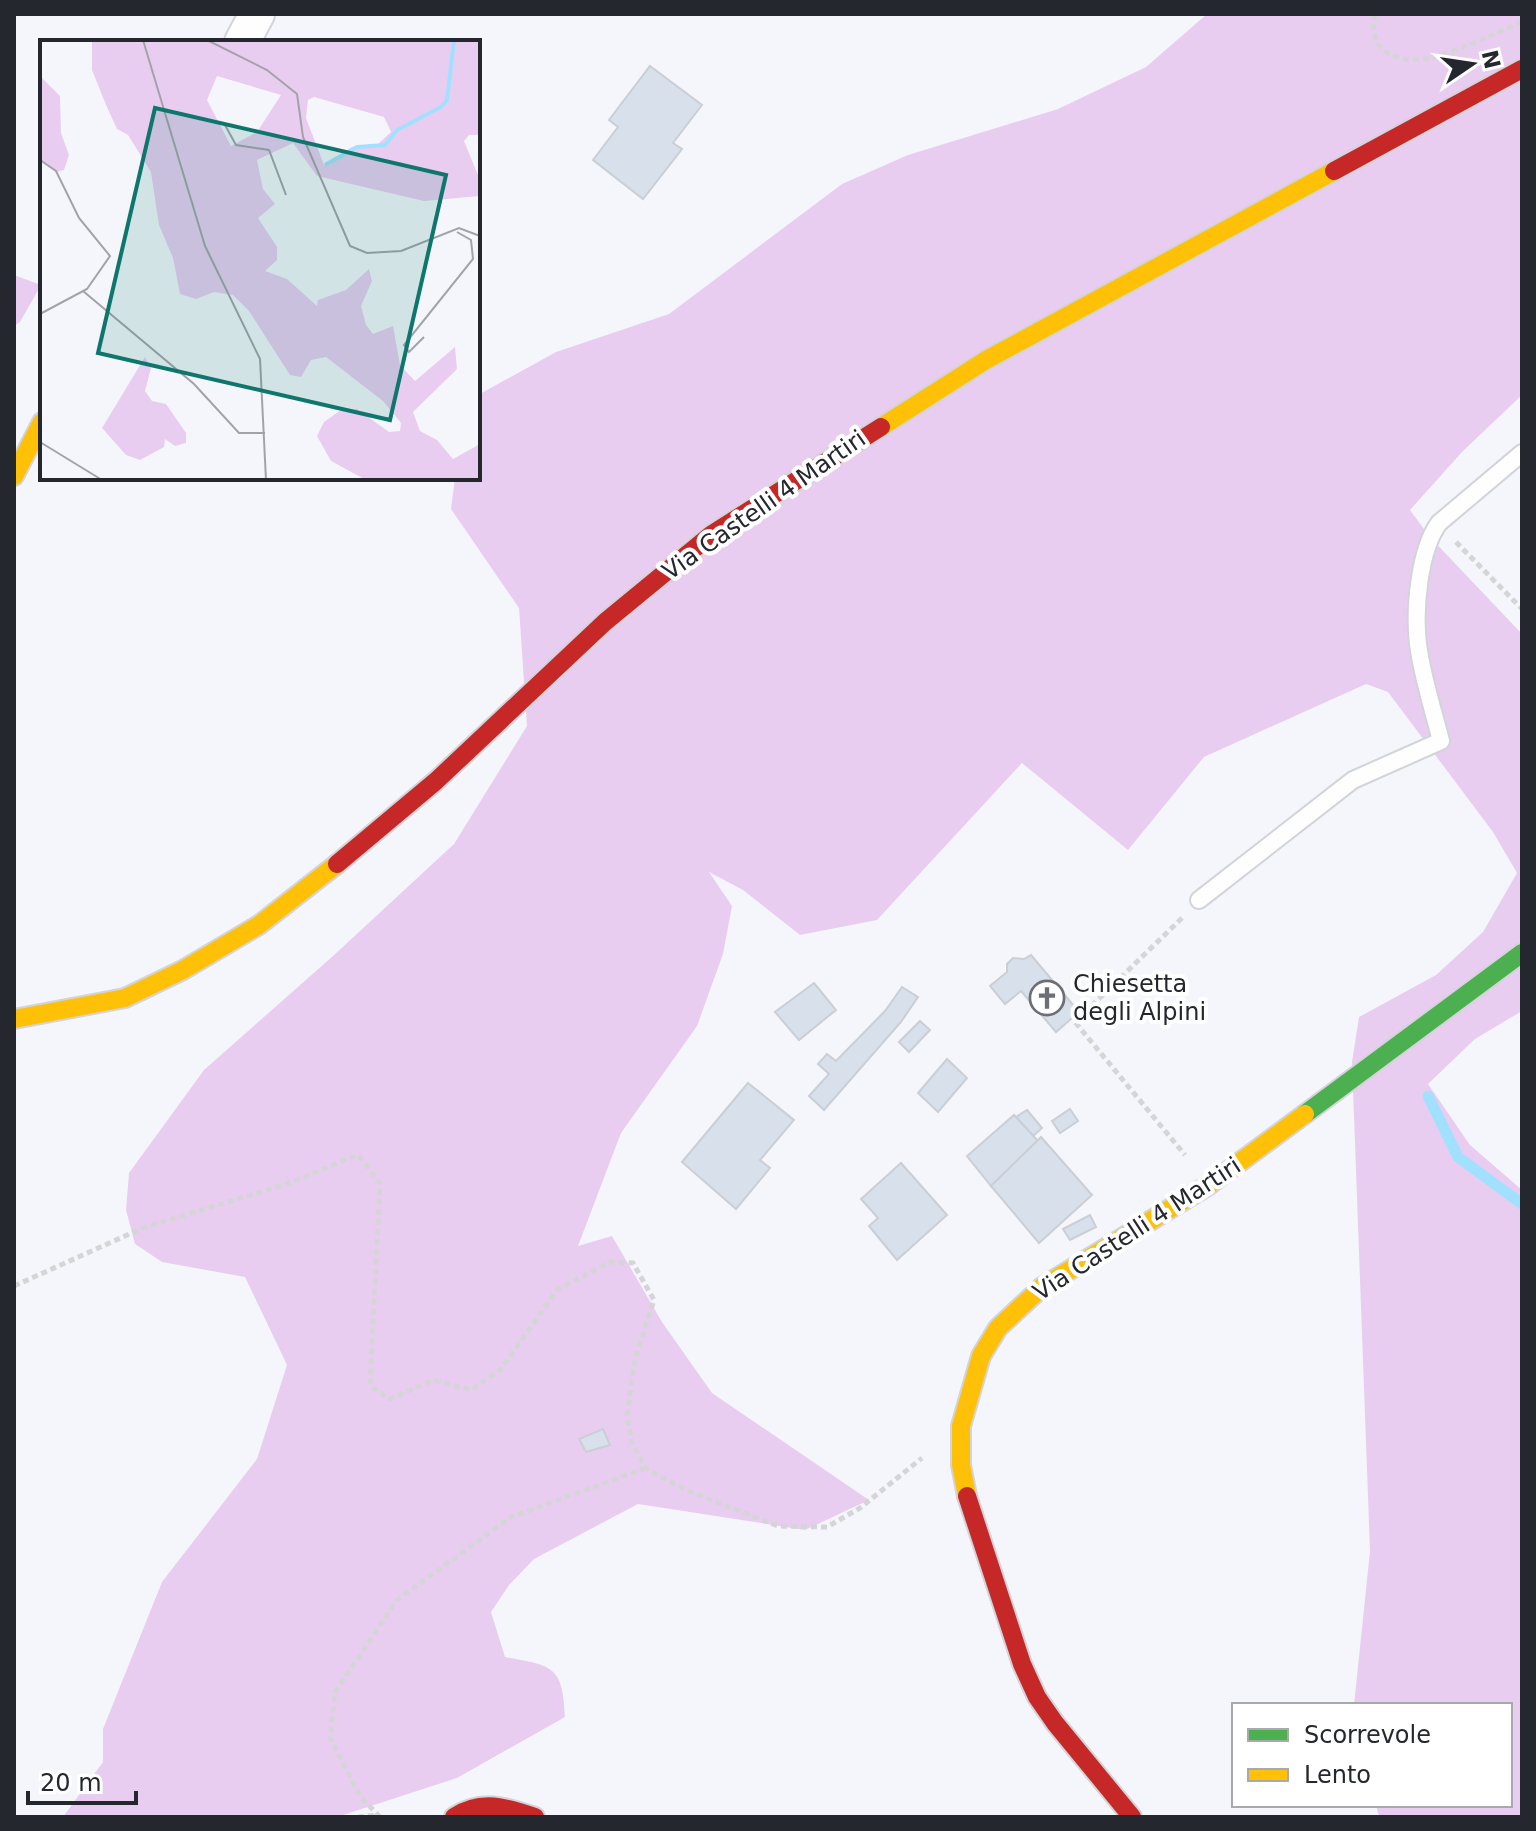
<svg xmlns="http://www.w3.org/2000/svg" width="1536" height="1831" viewBox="0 0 1536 1831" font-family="'DejaVu Sans',sans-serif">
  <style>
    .forest { fill: #e9cdf1 }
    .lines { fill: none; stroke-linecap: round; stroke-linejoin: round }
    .stream { stroke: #a2e1fe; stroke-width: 11 }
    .building { fill: #d7e0eb; stroke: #cbcfd5; stroke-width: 2 }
    .lane-casing { stroke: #d2d4da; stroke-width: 20 }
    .street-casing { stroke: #d2d4da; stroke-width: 38 }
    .fast-casing { stroke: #d2d4da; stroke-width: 22 }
    .slow-casing { stroke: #d2d4da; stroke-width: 22 }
    .jam-casing { stroke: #d2d4da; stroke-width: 22 }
    .path { stroke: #d5d5d7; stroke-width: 5; stroke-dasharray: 6 4; stroke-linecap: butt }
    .lane { stroke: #fefefe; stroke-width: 16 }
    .street { stroke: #fefefe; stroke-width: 34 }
    .fast { stroke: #4caf50; stroke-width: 18 }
    .slow { stroke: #ffc107; stroke-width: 18 }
    .jam { stroke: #c62828; stroke-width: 18 }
    .labels { text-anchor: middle; stroke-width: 8; stroke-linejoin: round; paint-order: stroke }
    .street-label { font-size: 24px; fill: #25272f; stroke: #fff }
    .poi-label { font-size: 24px; fill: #25272f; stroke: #fff; text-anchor: start }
    .inset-river { fill: none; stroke: #a2e1fe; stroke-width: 4 }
    .inset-road { fill: none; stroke: #a2a3a9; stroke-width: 2 }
    .view { fill: #0f766e; fill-opacity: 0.15; stroke: #0f766e; stroke-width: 4 }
    .inset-edge { fill: none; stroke: #25272f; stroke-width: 4 }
  </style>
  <rect width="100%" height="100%" fill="#f5f6fb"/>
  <g class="forest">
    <path d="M1207 14H1522V395L1462 452 1410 510 1429 536 1522 634V1011L1475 1039 1428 1084 1470 1145 1522 1190V1817H1379L1376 1805H1510V1705H1354L1370 1551 1352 1062 1359 1017 1436 975 1483 932 1517 873 1493 832 1388 692 1366 684 1204 757 1128 850 1022 763 877 920 800 935 743 890 709 872 732 906 723 954 697 1026 621 1133 578 1246 612 1236 662 1322 712 1393 869 1500 805 1530 638 1504 534 1559 509 1585 491 1612 505 1657C551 1666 563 1664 565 1717L457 1778 337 1817H63L103 1762V1729L162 1582 257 1459 287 1365 245 1277 162 1262 135 1244 126 1210 129 1173 204 1070 333 956 454 844 527 726 519 608 451 509 455 478H478V395L556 352 669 314 842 184 908 155 1058 109 1146 67Z"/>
    <path d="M14 275 41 285 20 322 14 326Z"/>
  </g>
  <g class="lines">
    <path class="stream" d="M1428 1096 1458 1157 1522 1204"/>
  </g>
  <g class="building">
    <path d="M650 66 702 105 673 143 682 149 643 199 593 160 618 127 609 120Z"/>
    <path d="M1031 955 1079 1012 1056 1032 1021 991 1005 1004 990 986 1007 972V964L1013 958 1024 959Z"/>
    <path d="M814 983 836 1010 799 1040 775 1012Z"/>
    <path d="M902 987 918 997 901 1022 824 1110 809 1096 829 1074 818 1064 827 1054 836 1061 885 1011Z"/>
    <path d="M920 1021 930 1030 909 1052 899 1042Z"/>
    <path d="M947 1059 967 1078 938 1112 918 1093Z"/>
    <path d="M748 1083 794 1120 760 1160 770 1168 736 1209 682 1162Z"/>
    <path d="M1070 1109 1078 1121 1060 1133 1052 1121Z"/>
    <path d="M1027 1110 1042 1128 1033 1136 1016 1117Z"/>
    <path d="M1014 1115 1038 1141 991 1186 967 1156Z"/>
    <path d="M1041 1137 1092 1195 1039 1243 991 1186Z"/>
    <path d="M901 1163 947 1215 897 1260 869 1226 878 1218 861 1199Z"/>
    <path d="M1090 1215 1096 1227 1070 1240 1063 1229Z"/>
    <path d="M603 1429 610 1445 586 1452 579 1439Z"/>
  </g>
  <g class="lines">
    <g class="lane-casing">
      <path id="lane" d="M1199 900 1353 780 1441 741C1433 709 1422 676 1418 644 1414 610 1419 550 1439 523L1522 453"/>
    </g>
    <g class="street-casing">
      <path id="street" d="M242 42 257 14"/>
    </g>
    <g class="fast-casing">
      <path id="fast" d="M1305 1114 1522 953"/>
    </g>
    <g class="slow-casing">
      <g id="slow">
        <path d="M881 427 986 360 1334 171"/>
        <path d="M14 476 42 422"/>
        <path d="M14 1019 125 998 183 970 259 925 337 864"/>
        <path d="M967 1496 961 1465V1426L981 1356 998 1328 1042 1287 1209 1185 1305 1114"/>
      </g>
    </g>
    <g class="jam-casing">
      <g id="jam">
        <path d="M1334 171 1522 69"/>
        <path d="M337 864 436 781 605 622 712 534 881 427"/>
        <path d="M967 1496 1022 1664 1037 1697 1055 1723 1132 1817"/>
        <path d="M454 1817C481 1799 506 1807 535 1817"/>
      </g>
    </g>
    <g class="path">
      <path d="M1375 14C1368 48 1390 62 1423 59 1444 58 1500 31 1522 22"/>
      <path d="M1456 542 1522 609"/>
      <path d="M1182 918 1075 1022 1185 1155"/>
      <path d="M14 1286 145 1227 284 1185 358 1155 380 1183 370 1386 390 1399 433 1380 472 1390 501 1369 558 1289 610 1262 633 1263 654 1300 635 1359 627 1415 632 1443 646 1468 659 1476 691 1492 778 1526 827 1527 860 1508 922 1458"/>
      <path d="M358 1817 377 1815"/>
      <path d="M380 1817 360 1796 330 1738 335 1692 397 1600 511 1517 646 1468"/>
    </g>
    <use href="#lane" class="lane"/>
    <use href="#street" class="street"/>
    <use href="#fast" class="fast"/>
    <use href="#slow" class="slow"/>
    <use href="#jam" class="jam"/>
  </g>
  <defs>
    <g id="church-ring" transform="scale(1.8)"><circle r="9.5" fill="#fff" stroke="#6e6f76" stroke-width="1.5"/><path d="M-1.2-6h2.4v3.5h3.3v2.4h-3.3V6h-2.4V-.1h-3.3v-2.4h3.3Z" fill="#6e6f76"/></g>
  </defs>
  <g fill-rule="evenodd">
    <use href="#church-ring" x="1047" y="998"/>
  </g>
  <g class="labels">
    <g class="street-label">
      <text transform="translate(764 505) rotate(-35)" y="8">Via Castelli 4 Martiri</text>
      <text transform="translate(1137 1229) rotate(-33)" y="8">Via Castelli 4 Martiri</text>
    </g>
    <g class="poi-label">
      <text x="1073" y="992">Chiesetta<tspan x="1073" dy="28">degli Alpini</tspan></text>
    </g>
  </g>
  <g transform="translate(40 40)">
    <rect width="440" height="440" fill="#f5f6fb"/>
    <path d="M52 0H440V95H429L424 101 440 140V156L384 161 277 136 253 103 217 120 223 149 235 164 218 178 237 207V220L225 231 247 239 277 266 278 260 306 250 329 229 332 241 321 266 326 285 333 294 353 286 360 325 375 341 415 307 417 329 373 372 380 391 397 400 413 419 440 404V440H326L291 421 277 396 284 382 301 370 317 369 349 392 360 391 361 383 343 361 286 317 271 320 261 337 250 335 209 271 193 255 174 252 156 259 140 254 133 218 119 185 111 132 88 95 77 89 66 65 52 30ZM177 36 241 55 217 92 191 106 167 60ZM274 57 344 77 351 92 338 104 312 107 284 125 266 78 268 60ZM0 36 20 56 21 93 29 115 24 130 16 132 0 120ZM105 317 111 328 105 351 112 361 126 364 146 393V403L135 406 125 399 124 407 100 420 86 415 62 388Z" fill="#e9cdf1" fill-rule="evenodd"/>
    <path class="inset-river" d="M285 125 317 107 345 105 357 90 401 67 407 60 414 0"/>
    <path class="inset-road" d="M103 0 165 206 220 319 226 440M167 0 227 30 257 54 263 97 310 206 327 213 361 211 419 188 440 196M185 85 196 105 229 110 246 155M0 120 16 131 39 178 70 216 47 249 0 274M43 251 154 344 199 393H225M384 297 369 312 364 305 433 219 431 200 417 192M0 402 62 440"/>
    <path class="view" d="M115 68 406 135 350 380 58 313Z"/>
    <rect width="440" height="440" class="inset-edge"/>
  </g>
  <rect width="1536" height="1831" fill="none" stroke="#25272f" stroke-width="32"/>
  <rect x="1232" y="1703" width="280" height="104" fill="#ffffff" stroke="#a8a9ac" stroke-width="2"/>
  <rect x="1248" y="1729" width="40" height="12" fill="#4caf50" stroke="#a8a9ac" stroke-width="2"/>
  <text x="1304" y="1743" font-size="24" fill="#25272f">Scorrevole</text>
  <rect x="1248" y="1769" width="40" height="12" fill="#ffc107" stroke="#a8a9ac" stroke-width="2"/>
  <text x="1304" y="1783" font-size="24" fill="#25272f">Lento</text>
  <g transform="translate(1472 64) rotate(77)" stroke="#ffffff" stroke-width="6" paint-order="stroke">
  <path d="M0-6L14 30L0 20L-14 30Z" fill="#25272f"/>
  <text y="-12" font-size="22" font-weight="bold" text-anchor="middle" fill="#25272f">N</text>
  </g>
  <path d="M28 1791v12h108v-12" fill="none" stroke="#25272f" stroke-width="4"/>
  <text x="40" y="1791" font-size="24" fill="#25272f" stroke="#ffffff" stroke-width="6" paint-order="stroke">20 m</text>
</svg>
